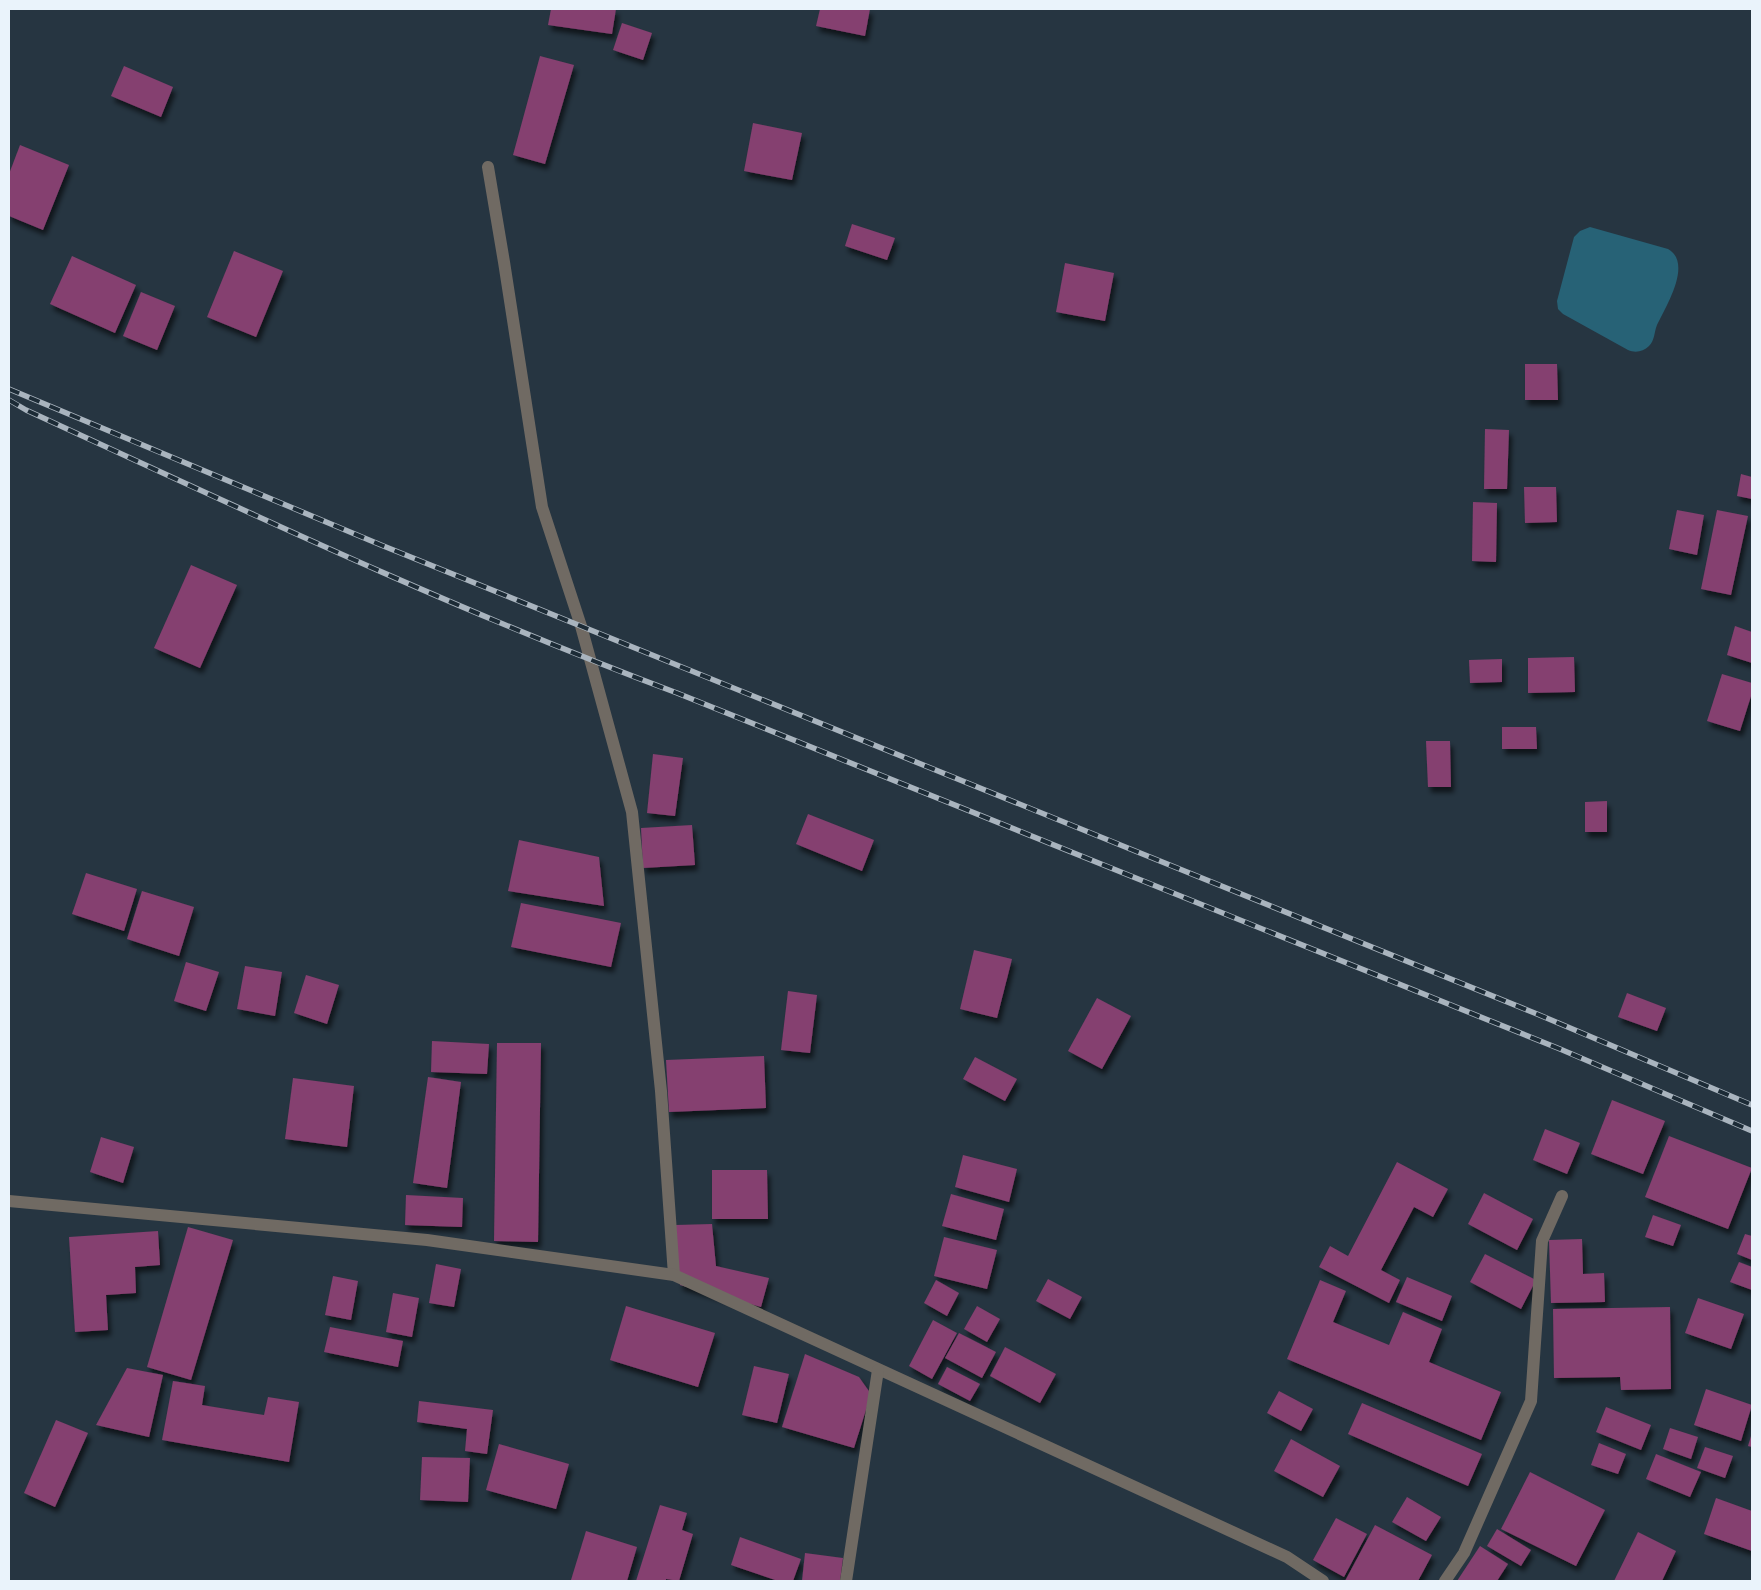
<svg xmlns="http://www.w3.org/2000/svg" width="1761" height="1590" viewBox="0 0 1761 1590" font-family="'Fira Sans',sans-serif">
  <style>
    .water { fill: #276276 }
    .building { fill: #853f6f; filter: url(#shadow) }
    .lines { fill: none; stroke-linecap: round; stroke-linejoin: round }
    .minor { stroke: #706a63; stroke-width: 12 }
    .rail-casing { stroke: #a9b4be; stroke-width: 5.5 }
    .rail { stroke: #1c2b36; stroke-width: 4; stroke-dasharray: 11; stroke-linecap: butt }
  </style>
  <defs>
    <filter id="shadow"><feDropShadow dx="3" dy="5.5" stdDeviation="2.5" flood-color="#0009"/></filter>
  </defs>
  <rect width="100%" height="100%" fill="#263541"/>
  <path class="water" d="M1590 227 1668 249C1693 263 1666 306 1657 325 1654 332 1655 340 1649 346 1643 352 1635 353 1628 350L1563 314 1558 309 1557 301 1574 237 1580 231Z"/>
  <g class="building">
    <path d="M551 9H616L612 34 548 25Z"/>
    <path d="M820 9H870L865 36 816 26Z"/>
    <path d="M622 23 652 33 643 60 613 50Z"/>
    <path d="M540 56 574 65 545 164 513 155Z"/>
    <path d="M124 66 173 87 161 117 111 96Z"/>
    <path d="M753 123 802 133 792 180 744 171Z"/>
    <path d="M20 145 69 165 43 230 9 216V174Z"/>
    <path d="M852 224 895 238 887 260 845 246Z"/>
    <path d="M234 251 283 271 256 337 207 317Z"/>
    <path d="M72 256 136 285 115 333 50 304Z"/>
    <path d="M1065 263 1114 273 1105 321 1056 312Z"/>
    <path d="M141 292 175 306 157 350 123 336Z"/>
    <path d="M1525 364H1557L1558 400H1525Z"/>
    <path d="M1485 429 1509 430 1507 489H1484Z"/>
    <path d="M1741 474 1752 477V499L1737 496Z"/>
    <path d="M1524 487H1556L1557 522 1525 523Z"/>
    <path d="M1473 502 1497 503 1496 562 1472 561Z"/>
    <path d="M1677 510 1704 515 1697 555 1669 549Z"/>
    <path d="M1717 510 1748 516 1731 595 1701 589Z"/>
    <path d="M191 565 237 585 200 668 154 648Z"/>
    <path d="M1735 626 1752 632V663L1727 655Z"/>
    <path d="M1574 657 1575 692 1528 693V658Z"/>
    <path d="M1502 659V682L1470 683 1469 660Z"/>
    <path d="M1722 674 1752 683V693L1740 731 1707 721Z"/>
    <path d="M1502 727H1536L1537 749H1502Z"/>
    <path d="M1426 741H1450L1451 787H1428Z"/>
    <path d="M653 754 683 758 675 816 647 813Z"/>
    <path d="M1607 801V832H1585V802Z"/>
    <path d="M808 814 874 840 862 871 796 844Z"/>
    <path d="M692 825 695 865 643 868 641 828Z"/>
    <path d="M519 840 599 857 604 906 508 891Z"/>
    <path d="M86 873 137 889 124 931 72 914Z"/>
    <path d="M142 891 194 907 179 956 127 939Z"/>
    <path d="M521 903 621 923 611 967 511 947Z"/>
    <path d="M974 950 1012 959 997 1018 960 1009Z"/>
    <path d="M186 962 219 972 206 1011 174 1001Z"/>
    <path d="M245 966 282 972 275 1016 237 1009Z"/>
    <path d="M306 975 339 985 327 1024 294 1013Z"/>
    <path d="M788 991 817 995 810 1053 781 1050Z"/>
    <path d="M1627 993 1666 1008 1657 1031 1618 1017Z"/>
    <path d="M1097 998 1131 1016 1102 1069 1068 1051Z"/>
    <path d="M432 1041 489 1044 487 1074 431 1072Z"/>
    <path d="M497 1043H541L538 1242 494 1241Z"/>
    <path d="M764 1056 766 1108 669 1112 666 1060Z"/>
    <path d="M975 1057 1017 1079 1005 1101 963 1079Z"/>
    <path d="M428 1077 461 1082 447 1188 413 1183Z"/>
    <path d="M293 1078 354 1086 347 1147 285 1139Z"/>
    <path d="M1612 1100 1665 1121 1643 1174 1591 1154Z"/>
    <path d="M1545 1129 1580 1143 1567 1174 1533 1160Z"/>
    <path d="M1669 1136 1752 1168 1728 1229 1645 1197Z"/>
    <path d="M101 1137 134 1147 123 1183 90 1172Z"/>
    <path d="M963 1155 1017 1169 1009 1202 955 1187Z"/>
    <path d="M1397 1162 1448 1189 1433 1217 1414 1207 1381 1270 1400 1280 1389 1303 1319 1267 1330 1246 1348 1256Z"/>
    <path d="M712 1170H767L768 1219H712Z"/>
    <path d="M1484 1193 1533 1219 1517 1250 1468 1224Z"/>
    <path d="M951 1194 1004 1209 996 1240 942 1226Z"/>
    <path d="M406 1195 463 1198 462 1227 405 1225Z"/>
    <path d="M1653 1215 1681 1225 1673 1246 1645 1237Z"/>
    <path d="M712 1224 716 1266 769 1278 761 1307 680 1285 675 1225Z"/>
    <path d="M188 1227 233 1240 191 1380 147 1367Z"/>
    <path d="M158 1231 160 1265 135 1267 136 1293 106 1295 108 1330 75 1332 69 1237Z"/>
    <path d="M1745 1234 1752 1236V1260L1737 1254Z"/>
    <path d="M944 1237 997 1250 987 1289 934 1276Z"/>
    <path d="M1582 1239 1583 1274 1604 1273 1605 1302 1551 1303 1549 1240Z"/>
    <path d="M1485 1254 1536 1280 1521 1309 1470 1282Z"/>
    <path d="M1739 1262 1752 1267V1290L1730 1282Z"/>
    <path d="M436 1264 461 1269 454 1307 429 1303Z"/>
    <path d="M333 1276 358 1281 351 1320 325 1315Z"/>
    <path d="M1407 1277 1452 1296 1442 1321 1396 1302Z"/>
    <path d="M1048 1279 1082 1297 1070 1319 1036 1301Z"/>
    <path d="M936 1280 959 1293 947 1316 924 1303Z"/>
    <path d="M1320 1280 1346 1291 1333 1322 1389 1345 1403 1312 1442 1329 1429 1362 1501 1392 1481 1440 1287 1359Z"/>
    <path d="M393 1293 419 1298 412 1337 386 1332Z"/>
    <path d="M1698 1298 1744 1314 1731 1349 1685 1333Z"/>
    <path d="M626 1306 715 1333 698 1387 610 1360Z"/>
    <path d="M977 1306 1000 1319 987 1342 964 1329Z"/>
    <path d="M1670 1307 1671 1389 1621 1390 1620 1377 1554 1378 1553 1309Z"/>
    <path d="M933 1320 957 1333 932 1379 909 1366Z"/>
    <path d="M330 1327 403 1341 398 1367 324 1352Z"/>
    <path d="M959 1333 996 1352 982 1378 945 1358Z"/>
    <path d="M1005 1347 1056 1374 1040 1403 990 1376Z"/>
    <path d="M805 1354 859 1377 871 1394 854 1448 782 1427Z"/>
    <path d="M754 1366 789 1374 777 1423 742 1415Z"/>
    <path d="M947 1367 980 1384 970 1401 938 1384Z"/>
    <path d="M127 1368 163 1375 149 1437 96 1425Z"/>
    <path d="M173 1381 205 1386 202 1405 264 1415 268 1397 299 1402 289 1462 162 1440Z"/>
    <path d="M1706 1389 1752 1405 1741 1441 1694 1425Z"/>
    <path d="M1279 1391 1313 1409 1301 1431 1267 1413Z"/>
    <path d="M419 1401 493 1410 487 1454 465 1451 467 1429 417 1422Z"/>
    <path d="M1362 1403 1482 1454 1468 1486 1348 1434Z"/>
    <path d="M1606 1407 1651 1425 1641 1450 1596 1432Z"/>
    <path d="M56 1420 88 1433 55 1507 24 1493Z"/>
    <path d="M1670 1428 1698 1437 1691 1459 1663 1449Z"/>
    <path d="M1752 1433V1447L1748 1446Z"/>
    <path d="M1291 1439 1340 1466 1323 1497 1274 1471Z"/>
    <path d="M1599 1443 1626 1454 1618 1474 1591 1465Z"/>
    <path d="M499 1444 569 1464 556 1509 486 1490Z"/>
    <path d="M1705 1447 1733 1456 1725 1478 1697 1468Z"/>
    <path d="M1656 1454 1701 1472 1690 1497 1646 1479Z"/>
    <path d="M422 1457 470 1458 468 1502 420 1500Z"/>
    <path d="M1530 1472 1605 1510 1576 1566 1501 1529Z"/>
    <path d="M1407 1497 1441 1517 1426 1541 1392 1522Z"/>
    <path d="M1716 1498 1752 1511V1551L1704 1534Z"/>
    <path d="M660 1505 687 1513 682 1530 693 1534 679 1581 666 1579V1581H636Z"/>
    <path d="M1336 1518 1367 1534 1344 1577 1313 1560Z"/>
    <path d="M1375 1525 1432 1555 1418 1581H1345Z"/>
    <path d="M1497 1529 1531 1550 1521 1566 1487 1546Z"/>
    <path d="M586 1531 637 1547 627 1581 571 1580Z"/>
    <path d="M1638 1532 1676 1551 1662 1581H1614Z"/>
    <path d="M740 1537 801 1559 793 1581H778L731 1565Z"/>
    <path d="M1480 1546 1508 1564 1497 1581H1457Z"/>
    <path d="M805 1553 843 1558 840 1581H802Z"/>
  </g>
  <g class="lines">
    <g class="minor">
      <path d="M488 167 504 262 542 507 581 626 632 812 661 1091 674 1275"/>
      <path d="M9 1201 427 1240 674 1275 1287 1557 1323 1581"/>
      <path d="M846 1581 878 1370"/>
      <path d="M1445 1581 1464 1553 1531 1401 1542 1241 1562 1196"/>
    </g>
    <g class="rail-casing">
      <g id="rail">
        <path d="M9 389 381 545 1537 1014 1752 1105"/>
        <path d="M9 400 26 410C241 509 455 610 677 693L1560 1049 1752 1131"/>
      </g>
    </g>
    <use href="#rail" class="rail"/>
  </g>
  <rect width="1761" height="1590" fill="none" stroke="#eaf3fb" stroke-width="20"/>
</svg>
